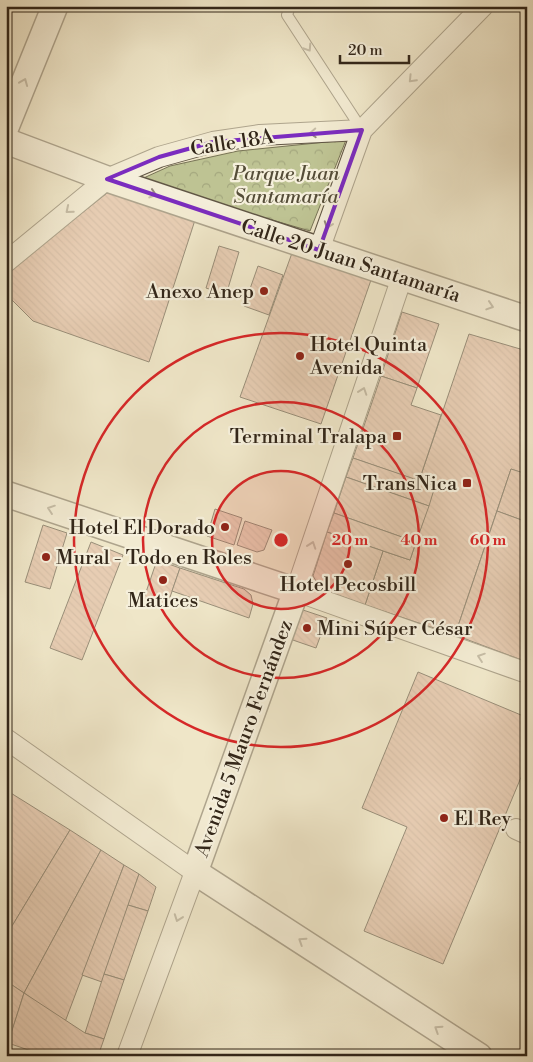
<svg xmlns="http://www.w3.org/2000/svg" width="533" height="1062" viewBox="0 0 533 1062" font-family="'Libre Bodoni',serif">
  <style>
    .park { fill: url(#park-crowns); stroke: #787456 }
    .building { fill: url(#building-back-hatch); stroke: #322619 }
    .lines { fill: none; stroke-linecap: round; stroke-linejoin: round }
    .service-casing { stroke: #615645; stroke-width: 12 }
    .minor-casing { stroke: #615645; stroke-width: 22 }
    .tertiary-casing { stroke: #615645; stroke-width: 28 }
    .service { stroke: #f5efdb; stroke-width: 10 }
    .minor { stroke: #f5efdb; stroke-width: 20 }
    .tertiary { stroke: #f5efdb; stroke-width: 25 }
    .oneway { stroke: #948a7a }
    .marked { fill: none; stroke: #7b2cbf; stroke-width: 4; stroke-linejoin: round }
    .ring { fill: none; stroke: #d62828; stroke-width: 2.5 }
    .poi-dot { fill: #8f2418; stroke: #f5efdb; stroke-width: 2 }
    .labels { text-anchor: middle; stroke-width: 4.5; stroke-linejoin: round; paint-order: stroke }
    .street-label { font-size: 20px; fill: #322619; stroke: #f5efdb }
    .park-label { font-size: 20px; font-style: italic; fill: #554d38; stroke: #f5efdb }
    .poi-label { font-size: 20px; fill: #322619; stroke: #f5efdb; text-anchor: end }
    .centre { fill: #d62828; stroke: #f5efdb; stroke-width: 2.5 }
    .ring-label { font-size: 15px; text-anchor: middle; font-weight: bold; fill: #d62828; stroke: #f5efdb; stroke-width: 4.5; stroke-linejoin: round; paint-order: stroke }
  </style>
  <defs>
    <pattern id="park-crowns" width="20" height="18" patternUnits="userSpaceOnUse" patternTransform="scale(1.25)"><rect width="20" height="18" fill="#bec393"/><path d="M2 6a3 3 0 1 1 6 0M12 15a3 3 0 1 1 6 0" fill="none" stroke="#a4a77e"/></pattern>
    <pattern id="building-back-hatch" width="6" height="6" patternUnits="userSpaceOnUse" patternTransform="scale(1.25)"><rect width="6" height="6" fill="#deaf99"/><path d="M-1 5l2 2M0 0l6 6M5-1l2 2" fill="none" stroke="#bf9683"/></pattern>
  </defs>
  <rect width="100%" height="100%" fill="#efe6c8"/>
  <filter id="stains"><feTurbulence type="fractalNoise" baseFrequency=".004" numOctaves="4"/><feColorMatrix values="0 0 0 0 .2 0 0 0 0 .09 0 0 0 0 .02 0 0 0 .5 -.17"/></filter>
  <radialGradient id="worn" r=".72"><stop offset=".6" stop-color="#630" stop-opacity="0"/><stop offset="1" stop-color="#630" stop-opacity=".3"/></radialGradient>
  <path class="park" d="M346 140 310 231 137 181 170 166 238 151Z"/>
  <g class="building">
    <path d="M116 186 196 217 149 362 33 321 6 294V273Z"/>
    <path d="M219 246 239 252 226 295 206 288Z"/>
    <path d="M292 253 371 280 321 424 240 397Z"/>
    <path d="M258 266 283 275 269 315 244 306Z"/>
    <path d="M402 312 439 324 417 388 381 376Z"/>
    <path d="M469 334 527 351V470L525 474 511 469 455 635 365 605 383 551 410 560 435 486 419 481Z"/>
    <path d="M381 376 417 388 411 405 441 415 419 481 353 458Z"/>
    <path d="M353 458 435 486 429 506 346 477Z"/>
    <path d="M511 469 527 474V522L497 511Z"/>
    <path d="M346 477 429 506 416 542 334 513Z"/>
    <path d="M215 509 242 518 234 545 207 536Z"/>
    <path d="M497 511 527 522V662L455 635Z"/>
    <path d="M334 513 416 542 410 560 327 532Z"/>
    <path d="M245 521 272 530 264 550 257 552 237 545Z"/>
    <path d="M43 525 67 533 50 589 25 582Z"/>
    <path d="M327 532 383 551 365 605 321 589 313 576Z"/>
    <path d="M91 542 123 555 82 660 50 648Z"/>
    <path d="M157 560 180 568 167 606 144 598Z"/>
    <path d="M180 568 244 589 251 595 253 604 249 618 172 591Z"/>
    <path d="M303 610 327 618 316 648 287 638 295 613Z"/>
    <path d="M418 672 521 715 527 704V763L443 964 364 931 407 827 362 808Z"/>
    <path d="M6 790 70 830 6 936Z"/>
    <path d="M70 830 101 850 24 993 6 981V936Z"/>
    <path d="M101 850 124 865 65 1022 24 993Z"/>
    <path d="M124 865 139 874 102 982 82 975Z"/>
    <path d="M139 874 156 887 148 911 128 905Z"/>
    <path d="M128 905 148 911 124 980 104 974Z"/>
    <path d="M104 974 124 980 104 1039 85 1033Z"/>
    <path d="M6 981 24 993 6 1050Z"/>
    <path d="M24 993 85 1033 104 1039 98 1056H46L8 1043Z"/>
    <path d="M7 1049 23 1055V1056H6Z"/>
  </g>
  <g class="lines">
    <g class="service-casing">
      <path id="service" d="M290 6 287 15 362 130"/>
    </g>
    <g class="minor-casing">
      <g id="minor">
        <path d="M319 250 362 130 483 6"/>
        <path d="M6 262 107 179 159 157 213 142 260 135 362 130"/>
        <path d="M402 277 296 591 527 673"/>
        <path d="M6 739 195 872 127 1056"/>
        <path d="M516 829 527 834"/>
      </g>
    </g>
    <g class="tertiary-casing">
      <g id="tertiary">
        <path d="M6 127 55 6"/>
        <path d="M6 141 107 179 527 319"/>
        <path d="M6 494 296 591 195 872 479 1056"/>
      </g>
    </g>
    <use href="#service" class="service"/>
    <use href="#minor" class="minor"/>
    <use href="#tertiary" class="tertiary"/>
  </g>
  <defs><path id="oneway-chevron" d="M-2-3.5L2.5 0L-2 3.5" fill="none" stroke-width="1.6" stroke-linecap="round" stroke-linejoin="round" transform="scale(1.25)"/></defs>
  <g class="oneway">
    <use href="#oneway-chevron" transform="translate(308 48) rotate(57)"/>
    <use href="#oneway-chevron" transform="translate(412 79) rotate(134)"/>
    <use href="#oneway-chevron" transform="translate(24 82) rotate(-68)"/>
    <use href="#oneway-chevron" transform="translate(313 133) rotate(177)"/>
    <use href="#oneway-chevron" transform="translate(153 194) rotate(18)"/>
    <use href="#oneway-chevron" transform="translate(69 210) rotate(140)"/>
    <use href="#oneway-chevron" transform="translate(328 225) rotate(110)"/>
    <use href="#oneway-chevron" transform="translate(490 306) rotate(18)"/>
    <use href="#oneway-chevron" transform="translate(363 391) rotate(-71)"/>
    <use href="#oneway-chevron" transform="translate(51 509) rotate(-161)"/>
    <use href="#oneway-chevron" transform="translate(312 545) rotate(-71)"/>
    <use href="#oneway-chevron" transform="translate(481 657) rotate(-161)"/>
    <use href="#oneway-chevron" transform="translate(178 918) rotate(110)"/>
    <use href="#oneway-chevron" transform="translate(302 941) rotate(-147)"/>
    <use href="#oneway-chevron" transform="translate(438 1029) rotate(-147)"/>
  </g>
  <path d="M0 0H533V1062H0ZM362 130 319 250 107 179 159 157 213 142Z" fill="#efe6c8" fill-opacity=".55" fill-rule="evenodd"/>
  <path class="marked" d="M362 130 319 250 107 179 159 157 213 142Z"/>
  <circle cx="281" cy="540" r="69" fill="#d62828" fill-opacity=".12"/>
  <g class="ring">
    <circle cx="281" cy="540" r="69"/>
    <circle cx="281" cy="540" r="138"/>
    <circle cx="281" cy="540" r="207"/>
  </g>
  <g class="poi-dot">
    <circle cx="264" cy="291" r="5"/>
    <circle cx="300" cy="356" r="5"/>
    <rect x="392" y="431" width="10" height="10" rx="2.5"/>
    <rect x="462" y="478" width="10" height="10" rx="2.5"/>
    <circle cx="225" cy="527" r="5"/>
    <circle cx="46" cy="557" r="5"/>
    <circle cx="348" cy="564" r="5"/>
    <circle cx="163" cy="580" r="5"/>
    <circle cx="307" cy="628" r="5"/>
    <circle cx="444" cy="818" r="5"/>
  </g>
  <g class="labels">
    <g class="street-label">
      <text transform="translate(232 142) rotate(-9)" y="7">Calle 18A</text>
      <text transform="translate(351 260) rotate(18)" y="7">Calle 20 Juan Santamaría</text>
      <text transform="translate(243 738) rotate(-70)" y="7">Avenida 5 Mauro Fernández</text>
    </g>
    <g class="park-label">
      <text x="286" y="180">Parque Juan<tspan x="286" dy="23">Santamaría</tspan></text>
    </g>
    <g class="poi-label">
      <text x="254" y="298">Anexo Anep</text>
      <text x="310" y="351" text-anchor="start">Hotel Quinta<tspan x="310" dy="23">Avenida</tspan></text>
      <text x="387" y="443">Terminal Tralapa</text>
      <text x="457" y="490">TransNica</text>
      <text x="215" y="534">Hotel El Dorado</text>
      <text x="56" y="564" text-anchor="start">Mural - Todo en Roles</text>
      <text x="348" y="591" text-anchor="middle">Hotel Pecosbill</text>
      <text x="163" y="607" text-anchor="middle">Matices</text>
      <text x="317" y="635" text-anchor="start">Mini Súper César</text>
      <text x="454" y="825" text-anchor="start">El Rey</text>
    </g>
  </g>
  <circle cx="281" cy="540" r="8" class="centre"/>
  <g class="ring-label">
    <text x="350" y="545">20 m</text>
    <text x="419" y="545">40 m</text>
    <text x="488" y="545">60 m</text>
  </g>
  <rect width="533" height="1062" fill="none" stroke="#efe6c8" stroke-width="25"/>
  <rect x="8" y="8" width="518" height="1047" fill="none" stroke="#322619" stroke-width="2.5"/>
  <rect x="12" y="12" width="508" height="1037" fill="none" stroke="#322619"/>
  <path d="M340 55v8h69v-8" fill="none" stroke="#322619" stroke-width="2.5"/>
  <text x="348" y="55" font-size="15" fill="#322619" stroke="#f5efdb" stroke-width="4" paint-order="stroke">20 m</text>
  <rect width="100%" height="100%" filter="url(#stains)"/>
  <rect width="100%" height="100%" fill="url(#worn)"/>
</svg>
